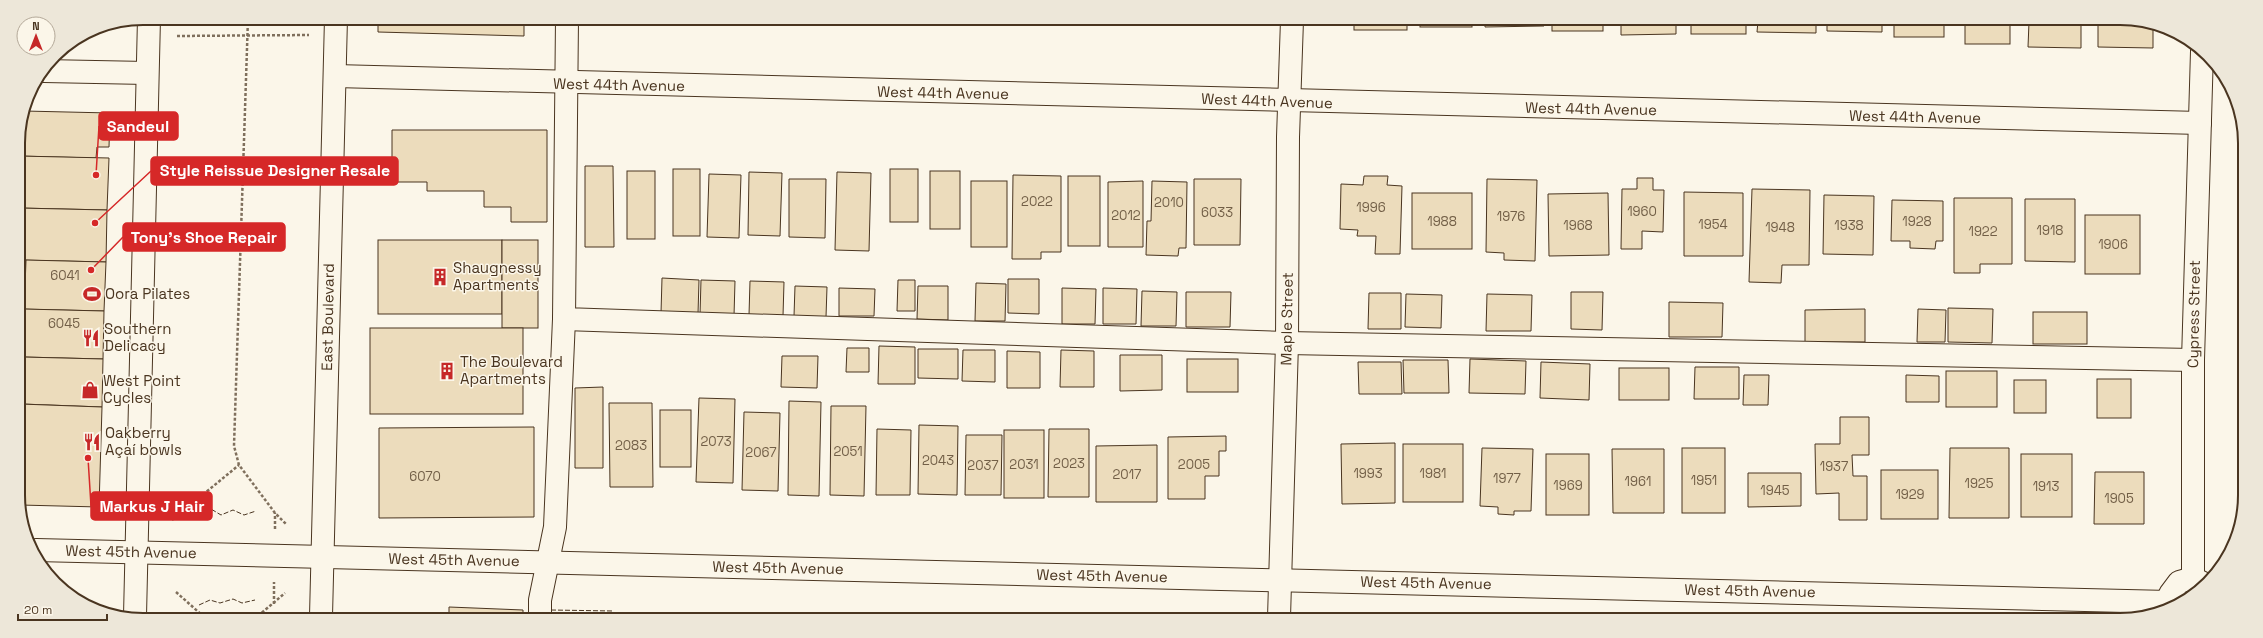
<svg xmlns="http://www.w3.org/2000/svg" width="2263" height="638" viewBox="0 0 2263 638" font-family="'Space Grotesk',sans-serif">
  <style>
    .building { fill: #ecdcbc; stroke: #4a3520 }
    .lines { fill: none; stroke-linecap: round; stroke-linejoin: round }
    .minor-casing { stroke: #4a3520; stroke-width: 24 }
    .path { stroke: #7f6f5c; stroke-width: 2.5; stroke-dasharray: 3 2; stroke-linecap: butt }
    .minor { stroke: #fbf6e9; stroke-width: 22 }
    .fence { stroke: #4a3520; stroke-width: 1; stroke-dasharray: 5 2; stroke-linecap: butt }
    .labels { text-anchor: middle; stroke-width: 3; stroke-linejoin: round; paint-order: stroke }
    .number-label { font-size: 13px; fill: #725f47 }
    .street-label { font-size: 15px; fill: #4a3520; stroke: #fbf6e9 }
    .poi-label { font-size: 15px; fill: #4a3520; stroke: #fbf6e9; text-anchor: start }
    .rim { fill: none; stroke: #4a3520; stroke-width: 2 }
    .leader { fill: none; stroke: #d62828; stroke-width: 1.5 }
    .callout-dot { fill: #d62828; stroke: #fbf6e9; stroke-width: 1.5 }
    .callout { fill: #d62828; stroke: #d62828; stroke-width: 1.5 }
    .callout-label { font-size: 16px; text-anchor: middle; font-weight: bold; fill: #fff }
  </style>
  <rect width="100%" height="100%" fill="#fbf6e9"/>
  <g class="building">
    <path d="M378 18 524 19V36L378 32Z"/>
    <path d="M1166 20H1227V24L1166 23Z"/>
    <rect x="1354" y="21" width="53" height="9"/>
    <rect x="1420" y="21" width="52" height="6"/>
    <path d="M1485 21H1544V26L1485 27Z"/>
    <rect x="1552" y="21" width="51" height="10"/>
    <path d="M1621 21H1676V34L1621 35Z"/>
    <rect x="1691" y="21" width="55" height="13"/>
    <path d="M1758 21H1816V33L1757 32Z"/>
    <path d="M1827 22H1882V32L1827 31Z"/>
    <rect x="1894" y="22" width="50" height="15"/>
    <rect x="1965" y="22" width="45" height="22"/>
    <path d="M2029 22H2081V48L2028 47Z"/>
    <path d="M2098 22 2153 23V48L2098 47Z"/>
    <path d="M24 111 110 113 109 147H97L96 158 18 156V135Z"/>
    <path d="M392 130H547V222H511V207H484V191H427V182H392Z"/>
    <path d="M18 156 109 158 107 210 19 208Z"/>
    <path d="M585 166H613L614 247H585Z"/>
    <rect x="673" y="169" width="27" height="67"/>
    <rect x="890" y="169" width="28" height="53"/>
    <rect x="627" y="171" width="28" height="68"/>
    <rect x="930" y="171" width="30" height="58"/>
    <path d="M749 172 782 173 780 236 748 235Z"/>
    <path d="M837 172 871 173 869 251 835 250Z"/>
    <path d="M709 174 741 175 739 238 707 237Z"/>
    <path d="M1013 175 1061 176V252H1041V259H1012Z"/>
    <rect x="1068" y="176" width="32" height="70"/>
    <path d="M1364 176H1388L1387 185 1402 186 1400 254H1375L1376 236H1357L1358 230 1340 229 1341 184 1363 185Z"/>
    <path d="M1637 178H1653V190H1664L1663 232 1642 231V249H1621L1622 189H1637Z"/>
    <path d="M789 179H826L825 238 789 237Z"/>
    <path d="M1194 179H1241L1240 245H1194Z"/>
    <path d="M1487 179 1537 180 1535 261 1504 260V253L1486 252Z"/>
    <rect x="971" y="181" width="36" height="66"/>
    <path d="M1143 181V247H1108V182Z"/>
    <path d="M1152 181 1187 182 1186 248H1179L1178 256 1146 255 1147 221H1151Z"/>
    <path d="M1752 189 1810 190 1809 265H1782L1781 283 1749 282Z"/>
    <path d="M1684 192 1743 193V256H1684Z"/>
    <rect x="1412" y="193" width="60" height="56"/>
    <path d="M1608 193 1609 255 1549 256 1548 194Z"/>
    <path d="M1824 195 1874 196 1873 255 1823 254Z"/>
    <path d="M1954 198H2012V264H1980V273H1954Z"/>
    <path d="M2025 199H2075V262L2025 261Z"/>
    <path d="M1892 200 1943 201V241H1936L1935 249 1910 248V241H1891Z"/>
    <path d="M19 208 107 210 106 262 19 260Z"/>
    <rect x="2085" y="215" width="55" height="59"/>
    <rect x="378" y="240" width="124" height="74"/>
    <rect x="502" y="240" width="36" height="88"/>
    <path d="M26 260 106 262 104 311 19 309V287H25Z"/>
    <path d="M662 278 699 280 698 314 661 313Z"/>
    <path d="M1008 279H1039V314L1008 313Z"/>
    <path d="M701 280 735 281 734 316 700 315Z"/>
    <path d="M898 280H915V311H897Z"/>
    <path d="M750 281 784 282 783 316 749 315Z"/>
    <path d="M976 283 1006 284 1005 321H975Z"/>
    <path d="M795 286 827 287 826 317 794 316Z"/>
    <path d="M918 286H948V320L917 319Z"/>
    <path d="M839 288 875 289 874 316H839Z"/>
    <path d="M1062 288 1096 289 1095 324H1062Z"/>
    <path d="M1103 288 1137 289 1136 324H1103Z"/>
    <path d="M1142 291 1177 292 1176 326H1141Z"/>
    <path d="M1186 292H1231L1230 327H1186Z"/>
    <path d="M1571 292H1603L1602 330 1571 329Z"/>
    <path d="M1369 293H1401V329H1368Z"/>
    <path d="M1406 294 1442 295 1441 328 1405 327Z"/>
    <path d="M1487 294 1532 295 1531 331H1486Z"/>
    <path d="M1669 302 1723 303 1722 337H1669Z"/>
    <path d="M1948 308 1993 309 1992 343 1948 342Z"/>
    <path d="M24 309 104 311 103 359 23 357V348H19V334L24 335Z"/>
    <path d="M1865 309V342H1805V310Z"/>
    <path d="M1918 309 1946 310 1945 342H1917Z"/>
    <rect x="2033" y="312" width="54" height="32"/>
    <rect x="370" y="328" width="153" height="86"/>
    <path d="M879 346 915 347V384H878Z"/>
    <path d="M847 348H869V372H846Z"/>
    <path d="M918 349H958V379L918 378Z"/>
    <path d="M963 350H995V382L962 381Z"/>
    <path d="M1061 350 1094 351V387H1060Z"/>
    <path d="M1007 351 1040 352V388H1007Z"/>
    <path d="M1120 355H1162V390L1120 391Z"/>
    <path d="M782 356H818L817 388 781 387Z"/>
    <path d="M23 357 103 359 102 407 22 404Z"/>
    <rect x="1187" y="359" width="51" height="33"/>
    <path d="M1470 359 1526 361 1525 394 1469 393Z"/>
    <path d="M1403 360H1448L1449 393H1404Z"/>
    <path d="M1358 362H1401L1402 394H1359Z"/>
    <path d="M1541 362 1590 364 1589 400 1540 398Z"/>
    <path d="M1695 367H1739V399H1694Z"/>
    <rect x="1619" y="368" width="50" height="32"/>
    <rect x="1946" y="371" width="51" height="36"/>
    <path d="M1744 375H1769L1768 405H1743Z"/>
    <path d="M1906 375 1939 376V402H1906Z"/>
    <rect x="2097" y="379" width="34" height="39"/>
    <rect x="2014" y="380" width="32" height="33"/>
    <path d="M603 387V468H575V388Z"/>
    <path d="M699 398 735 399 733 483 696 482Z"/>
    <path d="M789 401 821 402 819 496 788 495Z"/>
    <path d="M609 403H652L653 487H610Z"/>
    <path d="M20 404 102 407 99 507 20 505Z"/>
    <path d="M831 406H866L864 496 830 495Z"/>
    <rect x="660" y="410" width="31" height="57"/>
    <path d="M744 412 780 413 778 491 742 490Z"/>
    <path d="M1840 417H1869V455H1852L1853 476H1867V520H1839V493L1816 494 1815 444H1840Z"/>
    <path d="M919 425 958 426 957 495 918 494Z"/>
    <path d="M534 427V517L379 518V428Z"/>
    <path d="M877 429 911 430 910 495H876Z"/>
    <path d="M1049 429H1089V497H1048Z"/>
    <rect x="1004" y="430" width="40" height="68"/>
    <path d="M966 435H1002L1001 495H965Z"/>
    <path d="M1226 436V451H1219V476H1205V499H1168V437Z"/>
    <path d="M1395 443V503L1342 504 1341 444Z"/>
    <rect x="1403" y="444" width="60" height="58"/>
    <path d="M1157 445V502H1096V446Z"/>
    <path d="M1482 448 1533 449 1531 511H1514V515L1498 514V507L1480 506Z"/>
    <rect x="1682" y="448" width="43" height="65"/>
    <path d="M1950 448H2009V518H1949Z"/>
    <path d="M1612 449H1664V513H1613Z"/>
    <rect x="1546" y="454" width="43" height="61"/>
    <rect x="2021" y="454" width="51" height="63"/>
    <rect x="1881" y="470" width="57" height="49"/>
    <path d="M2095 472H2144V524H2094Z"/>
    <path d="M1748 473H1801V506L1748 507Z"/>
    <path d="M80 603 95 604 94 609Z"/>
    <path d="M449 607 523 610V617L449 616Z"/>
  </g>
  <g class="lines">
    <g class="minor-casing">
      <g id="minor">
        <path d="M567 19 564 319 1287 343 2193 360"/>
        <path d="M44 71 147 73"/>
        <path d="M335 76 2200 123"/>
        <path d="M36 550 2169 602"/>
        <path d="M2193 578V360L2202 51"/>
        <path d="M2171 609 2170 594 2179 582 2193 578 2205 584"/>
        <path d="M135 616 149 18"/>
        <path d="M321 616 336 18"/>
        <path d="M540 617V600L555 527 564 319"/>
        <path d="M1279 618 1287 343 1288 137 1292 20"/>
      </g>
    </g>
    <g class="path">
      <path d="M248 18 234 446 239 465 275 513 286 524"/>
      <path d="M177 36 309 35"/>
      <path d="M172 520 239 465"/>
      <path d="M275 529V513"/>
      <path d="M176 592 203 616"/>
      <path d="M274 604V582"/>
      <path d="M258 616 285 593"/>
    </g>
    <use href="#minor" class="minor"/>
    <g class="fence">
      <path d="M199 515 211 509 221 515 233 510 244 515 256 511"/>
      <path d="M199 605 210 600 220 603 233 599 242 603 255 600"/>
      <path d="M551 610 613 611V617"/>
    </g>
  </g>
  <defs>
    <g id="building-bare" transform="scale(1.38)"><path d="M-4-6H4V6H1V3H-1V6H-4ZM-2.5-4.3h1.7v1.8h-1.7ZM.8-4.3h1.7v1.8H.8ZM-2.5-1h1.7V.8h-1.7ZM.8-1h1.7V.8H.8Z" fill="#c62828" stroke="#fbf6e9" stroke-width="2.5" paint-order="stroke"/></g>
    <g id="stadium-bare" transform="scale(1.38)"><path d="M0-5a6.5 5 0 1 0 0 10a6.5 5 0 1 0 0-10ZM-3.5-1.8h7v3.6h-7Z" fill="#c62828" stroke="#fbf6e9" stroke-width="2.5" paint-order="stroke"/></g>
    <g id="restaurant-bare" transform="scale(1.38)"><path d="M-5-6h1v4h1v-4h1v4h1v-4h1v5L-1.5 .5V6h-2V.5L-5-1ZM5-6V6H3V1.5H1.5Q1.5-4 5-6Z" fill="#c62828" stroke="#fbf6e9" stroke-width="2.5" paint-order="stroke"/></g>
    <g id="shop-bare" transform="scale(1.38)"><path d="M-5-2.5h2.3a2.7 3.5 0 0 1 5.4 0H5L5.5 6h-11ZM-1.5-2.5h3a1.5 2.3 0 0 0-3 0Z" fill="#c62828" stroke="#fbf6e9" stroke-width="2.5" paint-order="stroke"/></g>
  </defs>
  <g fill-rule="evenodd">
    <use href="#building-bare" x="440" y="277"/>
    <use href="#stadium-bare" x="92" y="294"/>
    <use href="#restaurant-bare" x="91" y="338"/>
    <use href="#building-bare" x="447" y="371"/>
    <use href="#shop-bare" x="90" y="390"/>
    <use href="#restaurant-bare" x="92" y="442"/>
  </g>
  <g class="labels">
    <g class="number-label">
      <text x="1037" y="206">2022</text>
      <text x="1169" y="207">2010</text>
      <text x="1371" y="212">1996</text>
      <text x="1642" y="216">1960</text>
      <text x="1217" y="217">6033</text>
      <text x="1126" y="220">2012</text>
      <text x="1511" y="221">1976</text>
      <text x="1442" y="226">1988</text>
      <text x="1917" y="226">1928</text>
      <text x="1713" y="229">1954</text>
      <text x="1578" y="230">1968</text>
      <text x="1849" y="230">1938</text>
      <text x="1780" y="232">1948</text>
      <text x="2050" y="235">1918</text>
      <text x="1983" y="236">1922</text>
      <text x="2113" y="249">1906</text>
      <text x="65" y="280">6041</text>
      <text x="64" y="328">6045</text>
      <text x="716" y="446">2073</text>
      <text x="631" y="450">2083</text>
      <text x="848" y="456">2051</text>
      <text x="761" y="457">2067</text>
      <text x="938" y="465">2043</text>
      <text x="1069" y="468">2023</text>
      <text x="1024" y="469">2031</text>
      <text x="1194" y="469">2005</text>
      <text x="983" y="470">2037</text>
      <text x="1834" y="471">1937</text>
      <text x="1368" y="478">1993</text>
      <text x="1433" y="478">1981</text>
      <text x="1127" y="479">2017</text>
      <text x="425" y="481">6070</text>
      <text x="1507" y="483">1977</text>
      <text x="1704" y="485">1951</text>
      <text x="1638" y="486">1961</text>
      <text x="1979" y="488">1925</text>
      <text x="1568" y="490">1969</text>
      <text x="2046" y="491">1913</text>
      <text x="1775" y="495">1945</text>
      <text x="1910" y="499">1929</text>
      <text x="2119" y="503">1905</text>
    </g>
    <g class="street-label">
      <text transform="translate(619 85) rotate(1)" y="5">West 44th Avenue</text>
      <text transform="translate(943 93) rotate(1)" y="5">West 44th Avenue</text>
      <text transform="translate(1267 101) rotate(2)" y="5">West 44th Avenue</text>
      <text transform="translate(1591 109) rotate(1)" y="5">West 44th Avenue</text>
      <text transform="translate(1915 117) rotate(1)" y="5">West 44th Avenue</text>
      <text transform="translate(2194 314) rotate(-89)" y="5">Cypress Street</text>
      <text transform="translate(328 317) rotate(-89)" y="5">East Boulevard</text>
      <text transform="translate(1287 319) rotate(-89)" y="5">Maple Street</text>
      <text transform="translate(131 552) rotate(1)" y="5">West 45th Avenue</text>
      <text transform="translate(454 560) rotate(1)" y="5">West 45th Avenue</text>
      <text transform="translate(778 568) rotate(1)" y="5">West 45th Avenue</text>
      <text transform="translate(1102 576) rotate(1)" y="5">West 45th Avenue</text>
      <text transform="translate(1426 583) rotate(1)" y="5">West 45th Avenue</text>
      <text transform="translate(1750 591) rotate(1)" y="5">West 45th Avenue</text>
    </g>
    <g class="poi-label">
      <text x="453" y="273">Shaugnessy<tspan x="453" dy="17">Apartments</tspan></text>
      <text x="105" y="299">Oora Pilates</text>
      <text x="104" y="334">Southern<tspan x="104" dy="17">Delicacy</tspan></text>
      <text x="460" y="367">The Boulevard<tspan x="460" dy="17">Apartments</tspan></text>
      <text x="103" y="386">West Point<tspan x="103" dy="17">Cycles</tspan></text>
      <text x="105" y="438">Oakberry<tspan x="105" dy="17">Açaí bowls</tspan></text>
    </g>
  </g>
  <path d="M0 0H2263V638H0ZM143 25H2120A118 118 0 0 1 2238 143V495A118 118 0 0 1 2120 613H143A118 118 0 0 1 25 495V143A118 118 0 0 1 143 25Z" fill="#ede7d9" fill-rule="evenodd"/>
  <path class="rim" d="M143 25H2120A118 118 0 0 1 2238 143V495A118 118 0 0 1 2120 613H143A118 118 0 0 1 25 495V143A118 118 0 0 1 143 25Z"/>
  <path class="leader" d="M96 175L99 126M95 223L151 171M91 270L123 237M88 458L91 506"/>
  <g class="callout-dot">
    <circle cx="96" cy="175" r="4"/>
    <circle cx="95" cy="223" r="4"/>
    <circle cx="91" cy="270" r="4"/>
    <circle cx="88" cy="458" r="4"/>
  </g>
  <g class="callout">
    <rect x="99" y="112" width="79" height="28" rx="4"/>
    <rect x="151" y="157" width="247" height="28" rx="4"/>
    <rect x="123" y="223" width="162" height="28" rx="4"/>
    <rect x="91" y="492" width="121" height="28" rx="4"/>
  </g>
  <g class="callout-label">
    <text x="138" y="132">Sandeul</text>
    <text x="275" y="176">Style Reissue Designer Resale</text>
    <text x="204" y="243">Tony's Shoe Repair</text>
    <text x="152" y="512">Markus J Hair</text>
  </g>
  <g transform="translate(36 36)"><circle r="19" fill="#fbf6e9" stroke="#b4a999"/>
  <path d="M0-3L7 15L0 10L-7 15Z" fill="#c62828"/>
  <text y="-6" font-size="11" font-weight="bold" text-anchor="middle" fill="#4a3520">N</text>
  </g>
  <path d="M18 614v6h89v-6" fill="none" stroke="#4a3520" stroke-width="2"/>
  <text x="24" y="614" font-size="12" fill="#4a3520" stroke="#fbf6e9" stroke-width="3" paint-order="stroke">20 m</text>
</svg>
